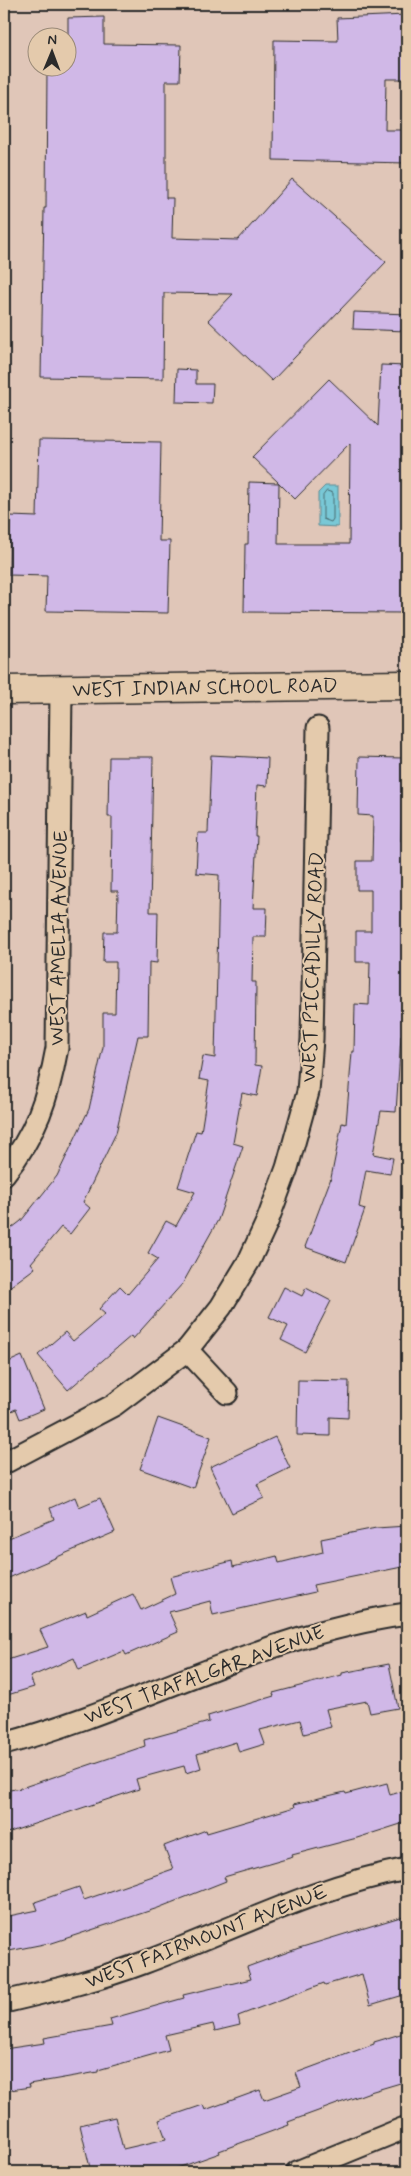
<svg xmlns="http://www.w3.org/2000/svg" width="411" height="2176" viewBox="0 0 411 2176" font-family="Mynerve,sans-serif">
  <style>
    .water { fill: #79c8d6; stroke: #5a8992 }
    .lines { fill: none; stroke-linecap: round; stroke-linejoin: round }
    .shore { stroke: #4a6a6f; stroke-width: 1 }
    .building { fill: #d0b8e7; stroke: #2b2b2b; fill-rule: evenodd }
    .minor-casing { stroke: #2b2b2b; stroke-width: 25 }
    .secondary-casing { stroke: #2b2b2b; stroke-width: 31 }
    .minor { stroke: #e4caac; stroke-width: 21 }
    .secondary { stroke: #e4caac; stroke-width: 28 }
    .labels { text-anchor: middle; stroke-width: 4; stroke-linejoin: round; paint-order: stroke }
    .street-label { font-size: 20px; fill: #2b2b2b; stroke: #e4caac }
  </style>
  <rect width="100%" height="100%" fill="#e0c6b8"/>
  <filter id="ink" filterUnits="userSpaceOnUse"><feTurbulence type="fractalNoise" baseFrequency=".02" numOctaves="2"/><feDisplacementMap in="SourceGraphic" scale="10" xChannelSelector="R" yChannelSelector="G"/><feConvolveMatrix kernelMatrix="1 2 1 2 8 2 1 2 1" color-interpolation-filters="sRGB"/></filter>
  <g filter="url(#ink)">
    <path class="water" d="M325 486H338V527L318 526V493Z"/>
    <g class="lines">
      <path class="shore" d="M327 491 333 493V519L331 522 323 519V496Z"/>
    </g>
    <g class="building">
      <path d="M406 15 407 79H386L385 130H407V163L273 160 274 40 338 41 337 18Z"/>
      <path d="M104 17V44L181 45 180 81H166V198H173L172 238 238 240 292 179 386 262 272 381 208 320 233 294 164 293 163 379 41 377 44 208H46L47 68H68V18Z"/>
      <path d="M354 312 407 314V331L353 329Z"/>
      <path d="M381 365 407 366V613L244 612 245 544H248L249 482 279 483 252 457 329 379 378 426ZM350 443 349 544H278L279 483 295 499Z"/>
      <path d="M177 369 196 370V384H213L212 403 176 402Z"/>
      <path d="M39 440 161 442 159 541H170L168 613 46 611 47 576 9 575 10 516 37 517Z"/>
      <path d="M211 755 268 758 267 786 257 785 255 836H257L253 908H267L266 937H253L252 982H256L255 1065 262 1066 257 1096 242 1093 233 1143 243 1146 218 1220 183 1283 133 1339 131 1336 68 1390 38 1355 65 1332 73 1341 105 1314 99 1309 120 1286 128 1294 158 1259 148 1253 166 1221 176 1226 195 1192 178 1187 196 1131 201 1132 209 1081 199 1079 203 1056 215 1058 219 875 196 873 198 833H208Z"/>
      <path d="M109 757H153L150 912H158L157 963 149 962 148 1036H138L116 1133 83 1202 90 1208 70 1234 61 1227 31 1263 35 1268 4 1291V1234L21 1221 57 1176 89 1109 103 1047V1013H115L116 962H103L104 932H117L118 891H111L112 817H108Z"/>
      <path d="M359 757 403 758 401 841H406L407 891 403 1036H401L396 1112 381 1111 373 1154 393 1158 390 1174 366 1170 359 1207 365 1209 346 1262 305 1247 331 1178 342 1123 346 1124 352 1052H354L355 1004 369 1005 370 962H356V931H371V890H357V861H372L373 816 358 815Z"/>
      <path d="M284 1287 302 1296 306 1288 331 1301 305 1352 281 1340 288 1326 269 1317Z"/>
      <path d="M22 1356 44 1409 20 1419 16 1409 4 1414V1364Z"/>
      <path d="M298 1380 349 1381 348 1418 330 1417V1436L297 1435Z"/>
      <path d="M158 1418 211 1437 193 1488 140 1469Z"/>
      <path d="M275 1437 290 1468 257 1484 264 1498 232 1513 210 1467Z"/>
      <path d="M75 1497 79 1507 100 1498 115 1532 4 1580V1540L54 1519 50 1508Z"/>
      <path d="M407 1526V1566L313 1585 315 1592 213 1615 210 1601 169 1612 178 1632 126 1655 124 1651 79 1670 74 1658 30 1677 34 1687 4 1696V1661L48 1647 40 1630 86 1611 87 1615 133 1594 141 1610 175 1594 170 1577 232 1561 233 1567 277 1556 279 1563 323 1552 321 1539 376 1528Z"/>
      <path d="M389 1664 398 1708 370 1713 367 1701 326 1709 331 1727 304 1734 300 1720 260 1730 265 1744 239 1752 236 1742 197 1754 201 1768 186 1773 184 1766 136 1779 139 1789 4 1834V1791L21 1788 145 1746 144 1740 209 1722 208 1716 274 1696 273 1693 342 1675V1673Z"/>
      <path d="M387 1783 390 1795 407 1790V1822L357 1838 292 1855 293 1857 224 1877 226 1881 158 1908 49 1944V1943L4 1952V1917L38 1910 35 1902 79 1887 84 1900 173 1869 164 1846 206 1830 207 1833 295 1807 294 1804 345 1792 346 1794Z"/>
      <path d="M407 1915V1994L370 2005 362 1974 325 1985 324 1983 238 2016 240 2025 215 2031 213 2024 165 2035 169 2050 98 2070V2072L29 2084 30 2087 4 2091V2049L45 2043 44 2038 112 2026 110 2019 184 1998 183 1995 251 1979 247 1967 299 1948Z"/>
      <path d="M407 2032V2081L370 2092 288 2122 289 2125 219 2151 220 2153 166 2172H91L80 2125 115 2117 123 2149 166 2139 159 2120 203 2105 205 2110 260 2090 264 2100 301 2087 296 2073 374 2044V2042Z"/>
    </g>
    <g class="lines">
      <g class="minor-casing">
        <g id="minor">
          <path d="M4 1174C36 1134 48 1098 57 1048L61 689"/>
          <path d="M187 1350 227 1393"/>
          <path d="M4 1463 114 1405 187 1350 221 1307 249 1261 267 1222 287 1168 308 1092 312 1039 318 728"/>
          <path d="M4 1744C141 1707 265 1633 407 1614"/>
          <path d="M4 2002C51 1991 98 1980 143 1963 230 1931 315 1886 407 1869"/>
          <path d="M297 2172 407 2127"/>
        </g>
      </g>
      <g class="secondary-casing">
        <path id="secondary" d="M4 690 407 685"/>
      </g>
      <use href="#minor" class="minor"/>
      <use href="#secondary" class="secondary"/>
    </g>
  </g>
  <g class="labels">
    <g class="street-label">
      <text transform="translate(205 687) rotate(-1)" y="7">WEST INDIAN SCHOOL ROAD</text>
      <text transform="translate(58 938) rotate(-89)" y="7">WEST AMELIA AVENUE</text>
      <text transform="translate(312 967) rotate(-88)" y="7">WEST PICCADILLY ROAD</text>
      <text transform="translate(204 1674) rotate(-20)" y="7">WEST TRAFALGAR AVENUE</text>
      <text transform="translate(206 1936) rotate(-21)" y="7">WEST FAIRMOUNT AVENUE</text>
    </g>
  </g>
  <rect width="411" height="2176" fill="none" stroke="#e4caac" stroke-width="20"/>
  <rect x="10" y="10" width="391" height="2156" fill="none" stroke="#2b2b2b" stroke-width="2" filter="url(#ink)"/>
  <g transform="translate(52 52) rotate(1)"><circle r="24" fill="#e4caac" stroke="#9a8a78"/>
  <path d="M0-4L9 19L0 12L-9 19Z" fill="#2b2b2b"/>
  <text y="-8" font-size="14" font-weight="bold" text-anchor="middle" fill="#2b2b2b">N</text>
  </g>
</svg>
